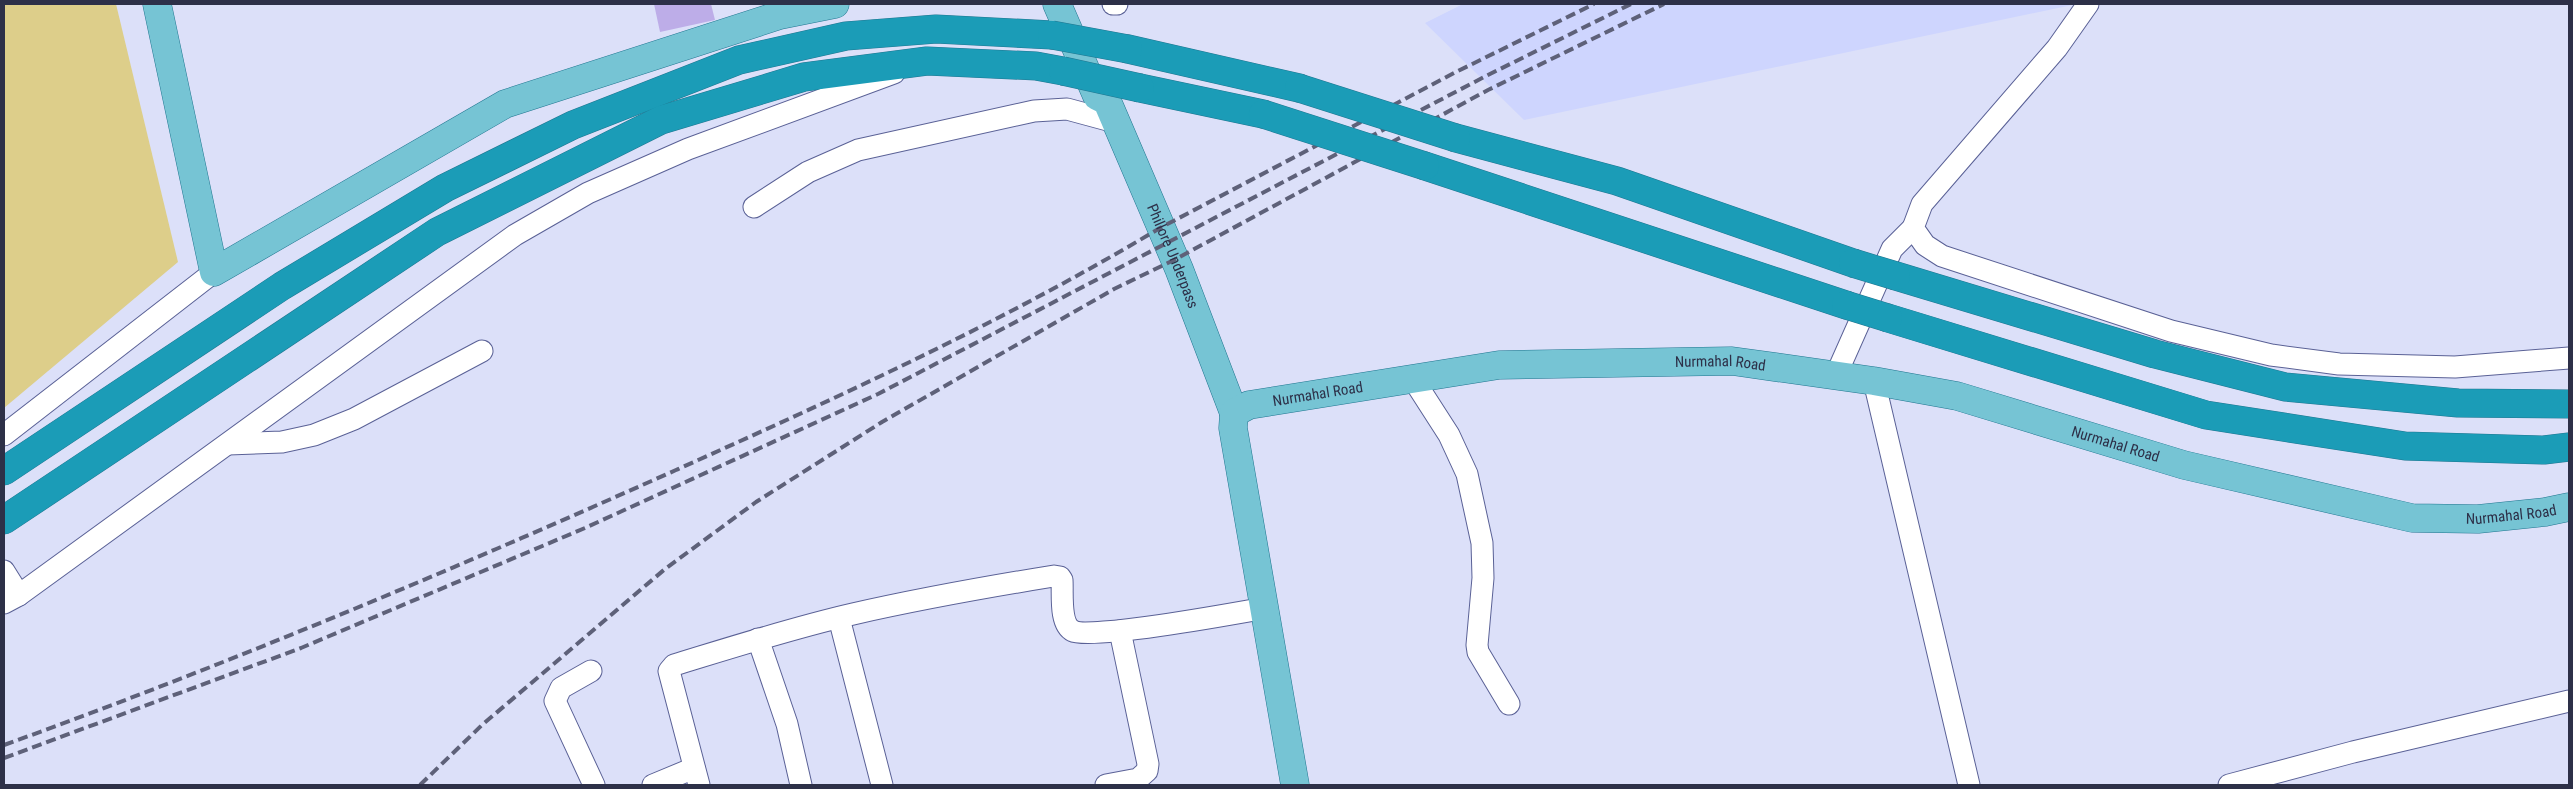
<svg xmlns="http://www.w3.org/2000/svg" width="2573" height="789" viewBox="0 0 2573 789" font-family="'Roboto Condensed',sans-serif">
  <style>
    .built { fill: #ced5fe }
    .green { fill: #ddce8a }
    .building { fill: #bdade8 }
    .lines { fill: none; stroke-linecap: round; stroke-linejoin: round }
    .minor-casing { stroke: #5a6196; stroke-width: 23 }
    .major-casing { stroke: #217690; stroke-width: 29 }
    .highway-casing { stroke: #217690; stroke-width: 29 }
    .minor { stroke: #fff; stroke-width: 21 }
    .major { stroke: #76c4d4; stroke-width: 28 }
    .highway { stroke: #1b9cb7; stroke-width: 28 }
    .rail { stroke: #5e6179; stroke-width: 4; stroke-dasharray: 10 5; stroke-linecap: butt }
    .highway-bridge-casing { stroke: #217690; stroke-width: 29; stroke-linecap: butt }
    .highway-bridge { stroke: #1b9cb7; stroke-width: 28 }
    .labels { text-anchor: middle; stroke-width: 4; stroke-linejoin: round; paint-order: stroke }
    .street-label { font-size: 15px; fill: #2d3048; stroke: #dce0f9 }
  </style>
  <rect width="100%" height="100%" fill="#dce0f9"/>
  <path class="built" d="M1463 4H2077L1524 120 1425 23Z"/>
  <path class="green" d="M4 4H116L178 262 4 408Z"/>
  <path class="building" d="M654 4H711L715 20 660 32Z"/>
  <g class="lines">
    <g class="minor-casing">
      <g id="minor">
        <path d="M1113 4H1117"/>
        <path d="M2088 4 2057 48 1922 204 1913 228 1925 245 1942 256 2171 331 2271 355 2339 364 2455 367 2569 358"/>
        <path d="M754 207 808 172 858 150 1034 111 1067 109 1115 122"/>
        <path d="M1836 375 1892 249 1913 228"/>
        <path d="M1413 379 1449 435 1467 474 1482 543 1483 578 1477 645 1478 652 1509 704"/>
        <path d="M1874 381 1969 785"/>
        <path d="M4 435 214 272"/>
        <path d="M228 444 282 442 314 435 354 419 482 351"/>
        <path d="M4 571 19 595"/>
        <path d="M4 603 19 595 515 235 588 193 688 149 894 73"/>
        <path d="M839 618 882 785"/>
        <path d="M758 639 787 724 801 785"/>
        <path d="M591 671 561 688 555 701 594 785"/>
        <path d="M653 785 694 768"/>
        <path d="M699 785 669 671 674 665C733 647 792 628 853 614 919 599 986 587 1054 576L1060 577 1062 580C1063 593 1059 624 1073 631 1090 640 1237 613 1265 608"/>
        <path d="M1106 785 1138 779 1147 771 1148 764 1120 631"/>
        <path d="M2229 785 2353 752 2569 701"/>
      </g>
    </g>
    <g class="major-casing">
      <g id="major">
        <path d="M157 4 214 272 505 104 780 15 835 4"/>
        <path id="s1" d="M1057 4 1097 96 1107 101 1179 269 1234 413"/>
        <path id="s2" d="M1295 785 1233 428 1234 413 1249 405 1499 365 1732 361 1874 381 1957 396 2184 465 2412 518 2478 519 2545 512 2569 507"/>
      </g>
    </g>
    <g class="highway-casing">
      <g id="highway">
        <path d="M1128 49 1299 88"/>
        <path d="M1140 88 1263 114"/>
        <path d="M1456 138 1617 181 1853 263"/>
        <path d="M1425 166 1846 305"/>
        <path d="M1896 276 2155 354 2285 387 2458 403 2569 404"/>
        <path d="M1888 318 2206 415 2405 446 2544 450 2569 447"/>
        <path d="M4 471 282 286 445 188 573 125 739 60 846 36 936 29 1052 35"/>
        <path d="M4 520 437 232 661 120 804 77 927 61 1036 66 1063 71"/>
      </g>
    </g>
    <use href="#minor" class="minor"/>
    <use href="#major" class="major"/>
    <use href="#highway" class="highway"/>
    <g class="rail">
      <path d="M4 745C231 663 455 569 676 470 841 396 1005 321 1160 228L1454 73 1594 4"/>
      <path d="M4 758 301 648 585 528 878 394 1486 76 1631 4"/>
      <path d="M420 785 482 725 665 569 756 502 882 422 1114 289 1174 260 1488 90 1664 4"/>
    </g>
    <g class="highway-bridge-casing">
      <g id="highway-bridge">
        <path d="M1052 35 1128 49"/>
        <path d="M1063 71 1140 88"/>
        <path d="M1299 88 1456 138"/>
        <path d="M1263 114 1425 166"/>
        <path d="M1853 263 1896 276"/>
        <path d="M1846 305 1888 318"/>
      </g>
    </g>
    <use href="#highway-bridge" class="highway-bridge"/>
  </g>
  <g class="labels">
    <g class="street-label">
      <text dy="5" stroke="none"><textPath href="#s1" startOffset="280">Phillore Underpass</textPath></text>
      <text dy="5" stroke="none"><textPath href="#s2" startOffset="869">Nurmahal Road</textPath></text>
      <text dy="5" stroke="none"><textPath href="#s2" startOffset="464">Nurmahal Road</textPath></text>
      <text dy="5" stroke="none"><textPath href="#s2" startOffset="1274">Nurmahal Road</textPath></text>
      <text dy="5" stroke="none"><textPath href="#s2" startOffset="1679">Nurmahal Road</textPath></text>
    </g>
  </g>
  <rect width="2573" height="789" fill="none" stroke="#2d3048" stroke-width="10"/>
</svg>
